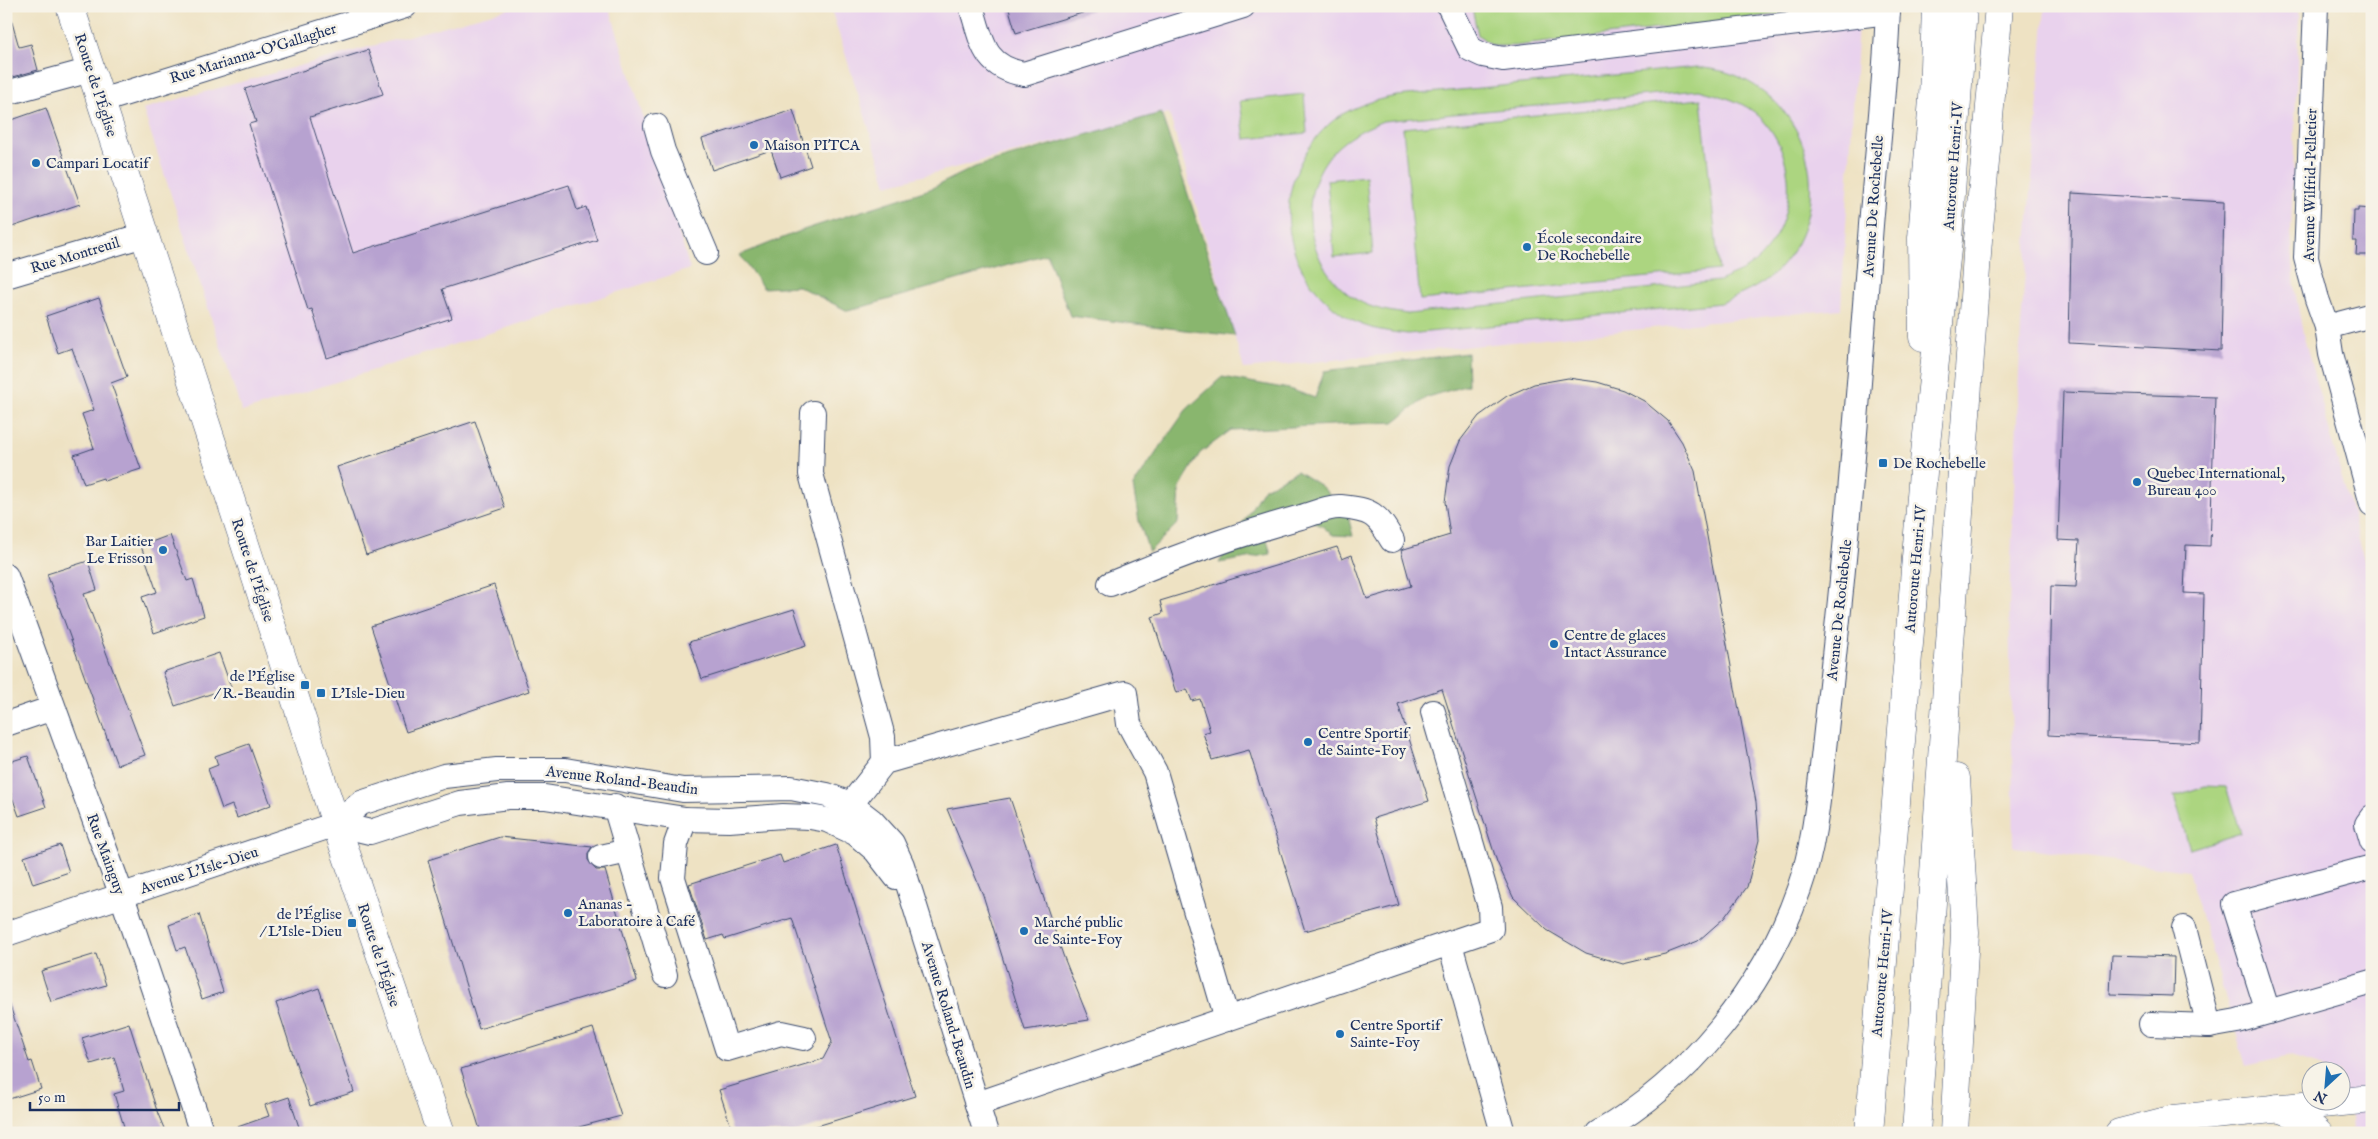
<svg xmlns="http://www.w3.org/2000/svg" width="2378" height="1139" viewBox="0 0 2378 1139" font-family="'IM FELL English',serif">
  <style>
    .built { fill: #e9d2ed }
    .green { fill: #acd580; stroke: #64826f; fill-rule: evenodd }
    .forest { fill: #89b66e; stroke: #527266 }
    .building { fill: #b7a2d0 }
    .lines { fill: none; stroke-linecap: round; stroke-linejoin: round }
    .minor-casing { stroke: #3b4a6d; stroke-width: 26 }
    .major-casing { stroke: #3b4a6d; stroke-width: 29 }
    .highway-casing { stroke: #3b4a6d; stroke-width: 29 }
    .minor { stroke: #fff; stroke-width: 24 }
    .major { stroke: #fff; stroke-width: 28 }
    .highway { stroke: #fff; stroke-width: 28 }
    .poi-dot { fill: #1f6fb2; stroke: #f7f3e8; stroke-width: 2 }
    .labels { text-anchor: middle; stroke-width: 5; stroke-linejoin: round; paint-order: stroke }
    .street-label { font-size: 15px; fill: #1b2f5e; stroke: #f7f3e8 }
    .poi-label { font-size: 15px; fill: #1b2f5e; stroke: #f7f3e8; text-anchor: start }
  </style>
  <rect width="100%" height="100%" fill="#f7f3e8"/>
  <filter id="ink" filterUnits="userSpaceOnUse"><feTurbulence type="fractalNoise" baseFrequency=".02" numOctaves="2"/><feDisplacementMap in="SourceGraphic" scale="10" xChannelSelector="R" yChannelSelector="G"/><feConvolveMatrix kernelMatrix="1 2 1 2 8 2 1 2 1" color-interpolation-filters="sRGB"/></filter>
  <filter id="wash" filterUnits="userSpaceOnUse"><feTurbulence type="fractalNoise" baseFrequency=".0096" numOctaves="4" result="noise"/><feDisplacementMap in="SourceGraphic" scale="20" xChannelSelector="R" yChannelSelector="G"/><feGaussianBlur stdDeviation="1.12" result="paint"/><feColorMatrix in="noise" values="0 0 0 0 0 0 0 0 0 0 0 0 0 0 0 0 0 1.4 0 .05"/><feComposite in="paint" operator="in"/></filter>
  <g filter="url(#wash)">
    <rect width="100%" height="100%" fill="#eee2c3"/>
    <g class="built">
      <path d="M518 6H609L690 269 242 412 143 109Z"/>
      <path d="M830 6H1859L1841 309 1244 369 1169 113 887 185Z"/>
      <path d="M2045 6H2296L2299 15 2291 230 2295 290 2303 334 2372 588V1130L2365 1133H2353L2352 1116 2341 1090 2340 1072 2325 1071 2318 1064 2290 1056 2246 1066 2188 871 2014 847 2009 606 2021 326Z"/>
    </g>
    <g class="green">
      <path d="M1474 6H1829L1824 9 1515 46H1493L1478 35 1473 13Z"/>
      <path d="M1697 67C1709 69 1723 70 1734 75 1810 105 1834 199 1785 262 1769 283 1745 293 1721 303L1408 334C1390 332 1366 329 1350 319 1278 275 1267 184 1328 125 1346 108 1373 100 1397 96ZM1699 90C1721 96 1744 101 1761 118 1801 160 1797 229 1750 266 1742 272 1729 276 1719 281L1408 314C1391 312 1372 309 1357 300 1304 268 1292 187 1340 145 1353 134 1368 127 1383 121Z"/>
      <path d="M1304 94 1307 133 1245 139 1240 101Z"/>
      <path d="M1701 99 1719 270 1420 300 1403 128Z"/>
      <path d="M1366 176 1373 253 1334 257 1327 180Z"/>
      <path d="M2205 786 2226 787 2241 833 2190 849 2174 796Z"/>
    </g>
    <g class="forest">
      <path d="M1161 113 1235 336 1070 316 1047 254 848 311 798 286 763 288 740 255 803 230 930 189 975 167Z"/>
      <path d="M1467 353 1468 385 1427 397 1394 422 1231 430 1200 453 1180 487 1178 523 1149 552 1139 521 1133 486 1186 410 1222 377 1289 389 1315 398 1324 371Z"/>
      <path d="M1297 471 1321 486 1347 512 1353 536 1333 535 1322 526 1296 514 1264 531 1271 554 1219 563 1263 489Z"/>
    </g>
    <g id="blocks">
      <g class="building">
        <path d="M1008 6H1091L1092 10 1016 33Z"/>
        <path d="M6 19H11L19 47 31 44 38 70 6 79Z"/>
        <path d="M368 50 383 94 310 117 353 253 569 185 577 210 586 207 597 240 442 289 452 318 327 358 312 309 308 310 249 124 256 122 245 89Z"/>
        <path d="M46 108 80 204 6 229V122Z"/>
        <path d="M793 110 811 166 780 177 771 150 712 170 702 139Z"/>
        <path d="M2072 193 2224 202 2221 351 2069 343Z"/>
        <path d="M2358 208 2372 209V255H2356L2357 241H2353L2354 211H2358Z"/>
        <path d="M99 298 127 377 111 383 141 469 104 481 103 478 84 484 74 455 94 448 82 414 94 410 72 348 58 353 46 316Z"/>
        <path d="M1568 378 1597 382 1623 390 1644 401 1668 421 1682 442 1695 471 1756 802 1759 840 1747 887 1724 918 1698 941 1665 954 1623 964 1586 953 1547 930 1513 897 1497 862 1442 689 1398 704 1429 801 1374 818 1399 905 1305 931 1249 750 1212 760 1203 733 1210 731 1200 699 1192 701 1187 689 1176 693 1152 617 1163 613 1160 601 1337 547 1342 559 1352 555 1367 599 1411 586 1401 550 1450 535 1445 502 1450 466 1460 441 1479 416 1507 396 1534 384Z"/>
        <path d="M2063 392 2215 397 2210 546 2186 545 2184 593 2204 594 2200 743 2048 735 2051 586 2076 587 2079 541 2058 540Z"/>
        <path d="M475 421 505 508 366 555 337 467Z"/>
        <path d="M170 535 187 581 193 579 204 616 154 633 142 597 157 592 141 546Z"/>
        <path d="M88 561 97 590 84 594 145 755 117 765 47 574Z"/>
        <path d="M494 585 529 691 406 732 371 626Z"/>
        <path d="M794 609 806 646 702 679 689 642Z"/>
        <path d="M219 653 231 687 175 706 163 672Z"/>
        <path d="M249 744 271 805 237 818 232 805 222 809 208 769 218 765 215 756Z"/>
        <path d="M28 756 46 807 19 816 6 780V763Z"/>
        <path d="M1010 798 1063 955 1089 1020 1025 1030 983 895 947 809Z"/>
        <path d="M500 837 592 847 588 853V860L596 870H605L637 981 479 1029 428 860Z"/>
        <path d="M60 845 69 872 33 884 24 857Z"/>
        <path d="M836 845 915 1096 794 1133H733L719 1090 823 1059 832 1042 792 918 725 939 723 935 707 940 689 884 780 855 783 863Z"/>
        <path d="M199 914 223 992 202 999 185 947 177 950 169 925Z"/>
        <path d="M96 954 106 985 51 1002 41 971Z"/>
        <path d="M2112 955 2174 957 2173 996 2110 994Z"/>
        <path d="M319 988 354 1092 310 1106 276 1003Z"/>
        <path d="M6 1003H9L29 1062 32 1061 41 1089 6 1100Z"/>
        <path d="M129 1023 158 1114 166 1133H126L114 1094 124 1091 114 1057 91 1064 82 1038Z"/>
        <path d="M593 1028 621 1116 556 1133H481L461 1069Z"/>
        <path d="M289 1097 301 1133H230L229 1130 269 1116 265 1105Z"/>
      </g>
    </g>
  </g>
  <g filter="url(#ink)">
    <use href="#blocks" fill-opacity="0" stroke="#3b4a6d" stroke-width="1"/>
    <g class="lines">
      <g class="minor-casing">
        <g id="minor">
          <path d="M971 6C982 41 983 67 1024 74L1243 6"/>
          <path d="M1449 6 1470 49 1483 55 1503 59 1888 12"/>
          <path d="M2316 6 2306 258 2317 299 2327 327 2331 354 2372 504"/>
          <path d="M6 93 91 70"/>
          <path d="M101 101 405 6"/>
          <path d="M656 126 663 151 706 253"/>
          <path d="M6 276 144 235"/>
          <path d="M2327 327 2372 315"/>
          <path d="M813 413 811 474 883 737 884 762"/>
          <path d="M6 576 122 896 202 1133"/>
          <path d="M1110 584C1172 558 1236 535 1301 517 1313 514 1329 506 1341 507 1372 510 1377 514 1392 540"/>
          <path d="M6 724 53 708"/>
          <path d="M615 806 665 975"/>
          <path d="M2372 817 2367 824 2372 841"/>
          <path d="M685 819 676 844 673 878 727 1049 781 1033 804 1038"/>
          <path d="M836 823 884 762 1125 693 1129 724 1155 772 1227 1019"/>
          <path d="M336 824 370 832 460 803 508 797H545L685 819 729 820 783 816 810 817 827 820 855 833 876 851 896 877"/>
          <path d="M601 857 628 851"/>
          <path d="M2372 867 2234 904 2268 1012 2372 982"/>
          <path d="M2184 928 2209 1026 2237 1021 2268 1012"/>
          <path d="M6 934 336 824 361 803 444 776 497 770H565L683 790 791 788 827 795 850 804 872 821 892 843 902 865 986 1133"/>
          <path d="M1450 944 1503 1133"/>
          <path d="M2151 1024 2209 1026"/>
          <path d="M977 1104 1491 929 1490 907 1433 712"/>
          <path d="M1598 1133C1690 1080 1764 989 1799 889 1814 847 1818 802 1823 758 1828 711 1833 665 1838 619 1852 488 1861 356 1871 225 1877 153 1886 78 1888 6"/>
        </g>
      </g>
      <g class="major-casing">
        <g id="major">
          <path d="M70 6 336 824 441 1133"/>
          <path d="M2119 1133 2174 1119 2372 1099"/>
        </g>
      </g>
      <g class="highway-casing">
        <g id="highway">
          <path d="M1923 337 1922 238 1933 99 1936 6"/>
          <path d="M2278 1108 2299 1116 2318 1133"/>
          <path d="M1869 1133 1923 472 1948 240 1963 6"/>
          <path d="M1916 1133 1978 240 1999 6"/>
          <path d="M1954 1133 1965 933 1956 778"/>
        </g>
      </g>
      <use href="#minor" class="minor"/>
      <use href="#major" class="major"/>
      <use href="#highway" class="highway"/>
    </g>
  </g>
  <g class="poi-dot">
    <circle cx="754" cy="145" r="5"/>
    <circle cx="36" cy="163" r="5"/>
    <circle cx="1527" cy="247" r="5"/>
    <rect x="1878" y="458" width="10" height="10" rx="2.5"/>
    <circle cx="2137" cy="482" r="5"/>
    <circle cx="163" cy="550" r="5"/>
    <circle cx="1554" cy="644" r="5"/>
    <rect x="300" y="680" width="10" height="10" rx="2.5"/>
    <rect x="316" y="688" width="10" height="10" rx="2.5"/>
    <circle cx="1308" cy="742" r="5"/>
    <circle cx="568" cy="913" r="5"/>
    <rect x="347" y="918" width="10" height="10" rx="2.5"/>
    <circle cx="1024" cy="931" r="5"/>
    <circle cx="1340" cy="1034" r="5"/>
  </g>
  <g class="labels">
    <g class="street-label">
      <text transform="translate(253 53) rotate(-17)" y="5">Rue Marianna-O'Gallagher</text>
      <text transform="translate(96 85) rotate(72)" y="5">Route de l'Église</text>
      <text transform="translate(1953 166) rotate(-86)" y="5">Autoroute Henri-IV</text>
      <text transform="translate(2310 185) rotate(-89)" y="5">Avenue Wilfrid-Pelletier</text>
      <text transform="translate(1873 206) rotate(-86)" y="5">Avenue De Rochebelle</text>
      <text transform="translate(75 255) rotate(-17)" y="5">Rue Montreuil</text>
      <text transform="translate(1915 569) rotate(-85)" y="5">Autoroute Henri-IV</text>
      <text transform="translate(253 570) rotate(72)" y="5">Route de l'Église</text>
      <text transform="translate(1839 610) rotate(-84)" y="5">Avenue De Rochebelle</text>
      <text transform="translate(622 780) rotate(7)" y="5">Avenue Roland-Beaudin</text>
      <text transform="translate(106 854) rotate(70)" y="5">Rue Mainguy</text>
      <text transform="translate(199 870) rotate(-18)" y="5">Avenue L'Isle-Dieu</text>
      <text transform="translate(379 955) rotate(72)" y="5">Route de l'Église</text>
      <text transform="translate(1882 973) rotate(-85)" y="5">Autoroute Henri-IV</text>
      <text transform="translate(949 1015) rotate(73)" y="5">Avenue Roland-Beaudin</text>
    </g>
    <g class="poi-label">
      <text x="764" y="150">Maison PITCA</text>
      <text x="46" y="168">Campari Locatif</text>
      <text x="1537" y="243">École secondaire<tspan x="1537" dy="17">De Rochebelle</tspan></text>
      <text x="1893" y="468">De Rochebelle</text>
      <text x="2147" y="478">Quebec International,<tspan x="2147" dy="17">Bureau 400</tspan></text>
      <text x="153" y="546" text-anchor="end">Bar Laitier<tspan x="153" dy="17">Le Frisson</tspan></text>
      <text x="1564" y="640">Centre de glaces<tspan x="1564" dy="17">Intact Assurance</tspan></text>
      <text x="295" y="681" text-anchor="end">de l'Église<tspan x="295" dy="17">/ R.-Beaudin</tspan></text>
      <text x="331" y="698">L'Isle-Dieu</text>
      <text x="1318" y="738">Centre Sportif<tspan x="1318" dy="17">de Sainte-Foy</tspan></text>
      <text x="578" y="909">Ananas -<tspan x="578" dy="17">Laboratoire à Café</tspan></text>
      <text x="342" y="919" text-anchor="end">de l'Église<tspan x="342" dy="17">/ L'Isle-Dieu</tspan></text>
      <text x="1034" y="927">Marché public<tspan x="1034" dy="17">de Sainte-Foy</tspan></text>
      <text x="1350" y="1030">Centre Sportif<tspan x="1350" dy="17">Sainte-Foy</tspan></text>
    </g>
  </g>
  <rect width="2378" height="1139" fill="none" stroke="#f7f3e8" stroke-width="25"/>
  <g transform="translate(2326 1086) rotate(206)"><circle r="24" fill="#f7f3e8" stroke="#9fa5b1"/>
  <path d="M0-4L9 19L0 12L-9 19Z" fill="#1f6fb2"/>
  <text y="-8" font-size="14" font-weight="bold" text-anchor="middle" fill="#1b2f5e">N</text>
  </g>
  <path d="M30 1102v8h149v-8" fill="none" stroke="#1b2f5e" stroke-width="2.5"/>
  <text x="38" y="1102" font-size="15" fill="#1b2f5e" stroke="#f7f3e8" stroke-width="4" paint-order="stroke">50 m</text>
</svg>
